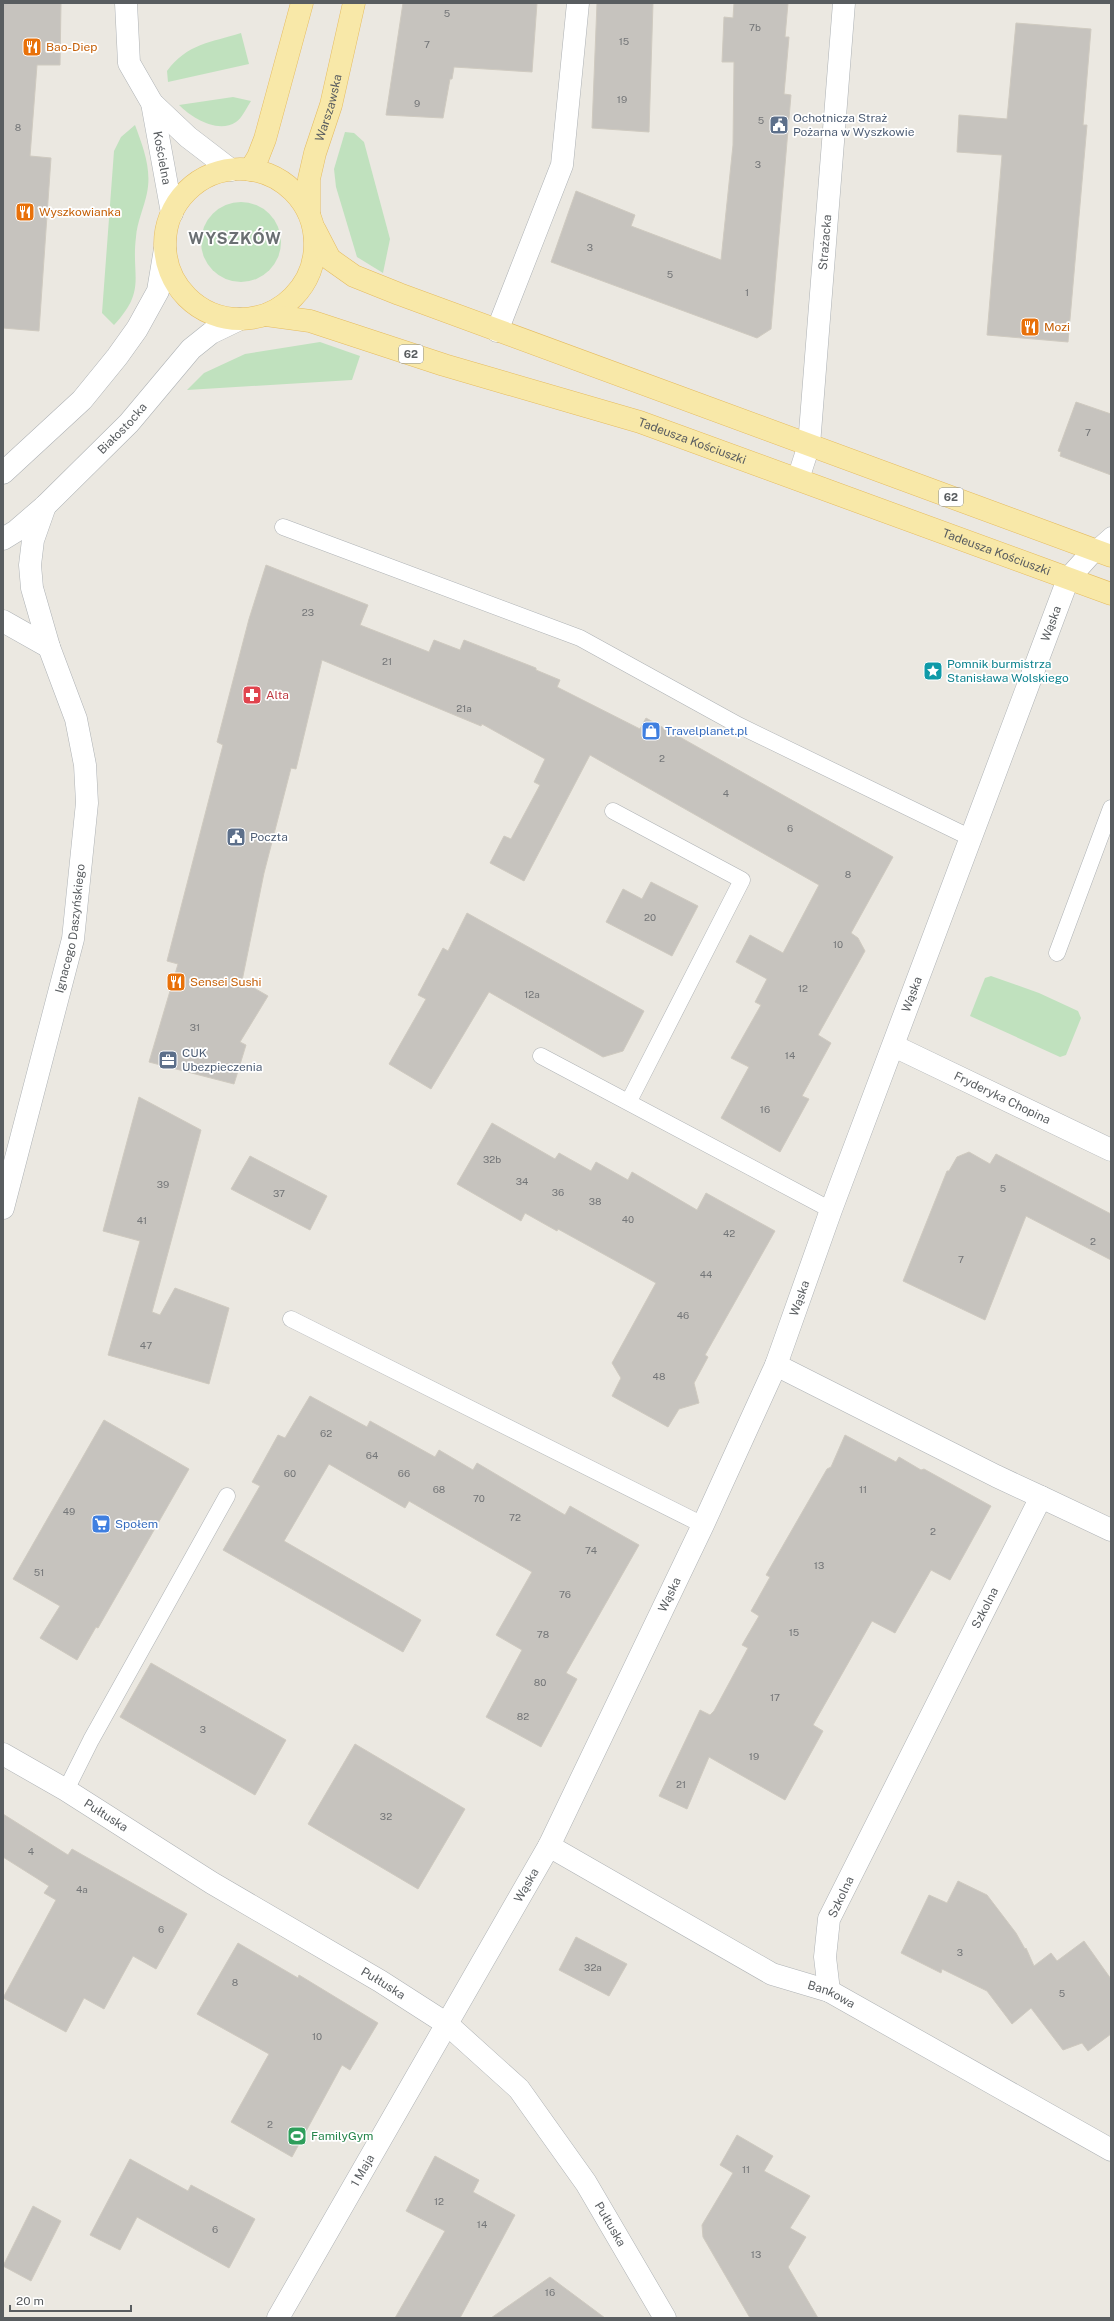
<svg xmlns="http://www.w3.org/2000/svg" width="1114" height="2321" viewBox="0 0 1114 2321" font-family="'Public Sans',sans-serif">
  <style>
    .green { fill: #c0e1be }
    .building { fill: #c6c3be; stroke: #cfcac0 }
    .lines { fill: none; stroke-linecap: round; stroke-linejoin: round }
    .service-casing { stroke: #aeb2b5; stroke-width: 17 }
    .minor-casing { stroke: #aeb2b5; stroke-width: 23 }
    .tertiary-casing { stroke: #aeb2b5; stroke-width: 23 }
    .primary-casing { stroke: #e5bb5f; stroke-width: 23 }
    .service { stroke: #fff; stroke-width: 16 }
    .minor { stroke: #fff; stroke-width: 22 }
    .tertiary { stroke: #fff; stroke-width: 22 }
    .primary { stroke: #f8e8a8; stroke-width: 22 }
    .labels { text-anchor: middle; stroke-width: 3.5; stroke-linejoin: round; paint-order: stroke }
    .number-label { font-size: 10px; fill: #747678 }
    .shield { fill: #fff; stroke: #8b8e90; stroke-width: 1 }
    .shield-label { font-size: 11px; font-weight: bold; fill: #595d60 }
    .food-label { font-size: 12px; fill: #c56008; stroke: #fff; text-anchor: start }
    .street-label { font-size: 12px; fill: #595d60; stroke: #fff }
    .service-label { font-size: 12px; fill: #4e5e75; stroke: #fff; text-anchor: start }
    .culture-label { font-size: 12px; fill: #0d838f; stroke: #fff; text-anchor: start }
    .health-label { font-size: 12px; fill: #be3a42; stroke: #fff; text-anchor: start }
    .shop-label { font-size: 12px; fill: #366cbe; stroke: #fff; text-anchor: start }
    .leisure-label { font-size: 12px; fill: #27864d; stroke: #fff; text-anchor: start }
    .district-label { font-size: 16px; font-weight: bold; letter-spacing: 1px; fill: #6a6f72; stroke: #fff }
  </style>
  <rect width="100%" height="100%" fill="#ebe8e1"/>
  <g class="green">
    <path d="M241 33 249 64 168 82 167 71C188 43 210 43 241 33Z"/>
    <path d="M233 97 251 101C247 107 242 118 236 122 218 134 192 118 179 105Z"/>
    <path d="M135 125C143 147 152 169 147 193 144 208 137 222 136 237 131 277 147 290 114 325L102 313 114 151 121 137Z"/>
    <path d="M345 132 354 133 364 142 390 239 383 273 357 257 336 187 334 169Z"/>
    <circle cx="241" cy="242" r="40"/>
    <path d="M320 342 360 356 352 380 187 390 204 373 245 354Z"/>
    <path d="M991 976 1039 993 1078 1011 1081 1018 1066 1055 1060 1057 970 1016 985 978Z"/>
  </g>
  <g class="building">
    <path d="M3 3H61L60 65H37L30 156 51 158 39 331 3 328Z"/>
    <path d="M403 3H537L532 72 454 67 452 79H450L443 118 386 115Z"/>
    <path d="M597 3H653L649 132 592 128Z"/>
    <path d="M734 3H788L785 37H789L784 94 791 95 771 329 757 338 551 262 576 191 635 215 631 226 721 260 733 145 734 62H722L724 17 733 18Z"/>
    <path d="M1016 23 1091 29 1083 125H1087L1068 342 987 335 1002 155 957 152 959 115 1007 119Z"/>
    <path d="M1076 402 1111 414V475L1060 456 1061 452 1058 451Z"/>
    <path d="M266 565 368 605 360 625 429 652 434 640 460 650 464 640 536 668V670L560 680 557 687 640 729 646 718 893 857 851 933 858 938 865 951 818 1035 831 1043 802 1096 809 1099 780 1152 721 1118 749 1067 731 1058 761 1005 755 1002 767 979 736 962 750 935 783 953 819 885 590 755 524 881 490 863 504 836 511 839 540 785 534 782 545 759 482 724 481 726 322 660 296 769 291 768 264 873 242 981 268 996 240 1042 246 1045 234 1084 149 1062 178 964 167 961 223 745 217 742 249 619Z"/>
    <path d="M651 882 698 906 672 956 606 922 623 889 642 899Z"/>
    <path d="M467 913 644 1011 623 1051 603 1057 489 992 431 1089 389 1064 426 999 418 995 443 948 448 951Z"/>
    <path d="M139 1097 201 1130 152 1312 160 1315 175 1288 229 1308 209 1384 108 1355 140 1241 103 1231Z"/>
    <path d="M492 1123 555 1159 559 1153 591 1171 596 1162 628 1180 632 1172 697 1210 706 1193 775 1231 705 1355 708 1357 694 1383 699 1403 679 1409 668 1427 612 1396 621 1378 612 1363 656 1283 558 1229 557 1231 525 1213 521 1221 457 1184Z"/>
    <path d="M969 1152 990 1164 996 1154 1111 1214V1260L1026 1216 985 1320 903 1281 947 1171H949L957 1157Z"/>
    <path d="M250 1156 327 1196 310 1230 231 1189Z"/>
    <path d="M310 1396 367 1427 370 1421 435 1457 439 1450 473 1470 477 1463 565 1515 570 1506 639 1545 566 1673 577 1679 541 1747 486 1717 522 1650 496 1635 532 1572 409 1501 405 1508 329 1464 284 1541 421 1620 403 1652 223 1550 260 1486 252 1482 278 1435 285 1438Z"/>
    <path d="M104 1420 189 1469 98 1628 96 1627 77 1660 40 1638 60 1606 13 1579Z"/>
    <path d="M845 1435 896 1462 899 1457 921 1470 924 1469 991 1506 950 1580 931 1570 895 1633 872 1621 813 1725 823 1731 785 1800 709 1757 687 1809 659 1796 700 1710 710 1715 714 1711 748 1648 742 1645 759 1616 751 1611 770 1577 766 1575 827 1469 831 1467Z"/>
    <path d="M151 1663 286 1740 255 1795 120 1717Z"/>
    <path d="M355 1744 465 1809 418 1889 308 1824Z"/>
    <path d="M3 1814 68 1855 72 1849 187 1914 156 1969 133 1956 104 2009 84 1998 66 2032 3 1998 56 1900 44 1893 49 1886 3 1857Z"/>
    <path d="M958 1881 987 1895 1016 1933 1025 1949 1026 1948 1034 1966 1051 1953 1057 1961 1084 1941 1111 1979V2034L1088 2051 1082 2043 1063 2050 1031 2008 1012 2024 987 1991 942 1969 941 1973 901 1953 929 1895 947 1903Z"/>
    <path d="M576 1937 627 1964 609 1996 559 1970Z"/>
    <path d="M238 1943 298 1978 299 1975 378 2023 350 2070 342 2065 292 2157 231 2122 269 2054 197 2014Z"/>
    <path d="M737 2135 773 2156 764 2171 810 2196 790 2228 806 2237 788 2267 818 2318H750L703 2237 702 2225 733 2173 720 2165Z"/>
    <path d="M435 2156 479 2180 473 2192 515 2215 460 2318H395L445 2231 406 2211Z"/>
    <path d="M130 2159 188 2191 191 2185 255 2219 229 2268 137 2217 120 2250 90 2235Z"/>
    <path d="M33 2206 61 2221 31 2281 3 2266Z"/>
    <path d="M550 2277 605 2318H491Z"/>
  </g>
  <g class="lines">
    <g class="service-casing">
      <g id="service">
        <path d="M283 527 580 638 738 725 971 838"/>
        <path d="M1094 550 1111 535"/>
        <path d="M613 811 742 880 629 1101"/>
        <path d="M1057 953 1111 808"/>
        <path d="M541 1056 831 1210"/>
        <path d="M291 1319 703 1525"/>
        <path d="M66 1790 91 1740 227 1496"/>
      </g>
    </g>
    <g class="minor-casing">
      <g id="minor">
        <path id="s1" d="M126 3 129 63 152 103 172 213"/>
        <path d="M152 103 188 137 231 170"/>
        <path d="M497 331 562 165 578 3"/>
        <path id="s2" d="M798 479 809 445 844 3"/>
        <path id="s3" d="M894 1046 1111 1150"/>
        <path d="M776 1365 996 1476 1041 1497 829 1919 825 1957 829 1991"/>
        <path d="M1041 1497 1111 1530"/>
        <path id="s4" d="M549 1846 772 1974 829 1991 1111 2150"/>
        <path id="s5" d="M278 2318 549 1846 703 1525 776 1365 831 1210 1068 579 1094 550"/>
      </g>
    </g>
    <g class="tertiary-casing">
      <g id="tertiary">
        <path d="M3 473 82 400 117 357 137 329 158 291 165 249"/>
        <path id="s6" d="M3 539 16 531 45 506 129 423 191 349 211 333 240 319"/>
        <path d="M3 621 49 647"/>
        <path id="s7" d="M3 1208 73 939 87 803 85 765 76 719 49 647 32 588 30 565 33 540 45 506"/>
        <path id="s8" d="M3 1754 66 1790 212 1883 380 1981 447 2024 519 2089 586 2183 665 2318"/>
      </g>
    </g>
    <g class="primary-casing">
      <g id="primary">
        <circle cx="240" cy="244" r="75"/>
        <path d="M250 170 258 157 265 139 302 3"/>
        <path id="s9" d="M309 213V179L315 153 331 105 354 3"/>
        <path d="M315 230 330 259 354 276 399 294 1111 556"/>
        <path id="s10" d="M266 315 310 321 444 365 640 422 1111 594"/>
      </g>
    </g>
    <use href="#service" class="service"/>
    <use href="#minor" class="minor"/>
    <use href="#tertiary" class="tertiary"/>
    <use href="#primary" class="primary"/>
  </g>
  <defs>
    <g id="restaurant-square" transform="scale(1)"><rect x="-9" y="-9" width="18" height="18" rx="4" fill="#e8710a" stroke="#fff"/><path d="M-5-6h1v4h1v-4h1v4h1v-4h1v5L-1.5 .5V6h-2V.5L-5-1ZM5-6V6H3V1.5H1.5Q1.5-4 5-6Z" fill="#fff"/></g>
    <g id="civic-square" transform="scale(1)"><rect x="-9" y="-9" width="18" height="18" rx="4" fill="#5c6f8a" stroke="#fff"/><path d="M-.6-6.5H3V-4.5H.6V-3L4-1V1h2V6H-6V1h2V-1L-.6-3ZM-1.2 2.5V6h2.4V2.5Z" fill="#fff"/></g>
    <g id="sight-square" transform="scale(1)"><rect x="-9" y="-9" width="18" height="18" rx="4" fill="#0f9aa8" stroke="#fff"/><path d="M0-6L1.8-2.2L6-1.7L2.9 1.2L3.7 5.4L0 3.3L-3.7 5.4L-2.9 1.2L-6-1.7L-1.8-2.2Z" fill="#fff"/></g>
    <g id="pharmacy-square" transform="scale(1)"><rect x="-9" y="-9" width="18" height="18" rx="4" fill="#e0444e" stroke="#fff"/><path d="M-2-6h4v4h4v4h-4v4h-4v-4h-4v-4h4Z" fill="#fff"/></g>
    <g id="shop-square" transform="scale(1)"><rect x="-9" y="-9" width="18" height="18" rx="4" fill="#3f7fe0" stroke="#fff"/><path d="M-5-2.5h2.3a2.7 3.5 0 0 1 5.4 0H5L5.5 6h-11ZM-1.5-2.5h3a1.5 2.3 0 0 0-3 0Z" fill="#fff"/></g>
    <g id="office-square" transform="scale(1)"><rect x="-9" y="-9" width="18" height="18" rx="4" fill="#5c6f8a" stroke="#fff"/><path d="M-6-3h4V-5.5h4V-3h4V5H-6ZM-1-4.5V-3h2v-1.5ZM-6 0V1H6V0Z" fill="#fff"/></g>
    <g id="supermarket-square" transform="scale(1)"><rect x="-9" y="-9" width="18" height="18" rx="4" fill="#3f7fe0" stroke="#fff"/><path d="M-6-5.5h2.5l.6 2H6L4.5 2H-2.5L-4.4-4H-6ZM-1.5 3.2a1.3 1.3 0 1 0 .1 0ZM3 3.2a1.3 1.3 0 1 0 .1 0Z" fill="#fff"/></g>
    <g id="stadium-square" transform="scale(1)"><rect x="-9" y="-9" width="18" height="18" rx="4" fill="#2e9e5b" stroke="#fff"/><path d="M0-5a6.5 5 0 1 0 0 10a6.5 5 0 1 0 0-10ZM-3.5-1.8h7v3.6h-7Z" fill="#fff"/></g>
  </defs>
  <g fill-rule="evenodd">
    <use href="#restaurant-square" x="32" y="47"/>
    <use href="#civic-square" x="779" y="125"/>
    <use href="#restaurant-square" x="25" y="212"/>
    <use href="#restaurant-square" x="1030" y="327"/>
    <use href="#sight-square" x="933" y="671"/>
    <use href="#pharmacy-square" x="252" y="695"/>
    <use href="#shop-square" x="651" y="731"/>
    <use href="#civic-square" x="236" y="837"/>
    <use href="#restaurant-square" x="176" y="982"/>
    <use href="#office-square" x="168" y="1060"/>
    <use href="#supermarket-square" x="101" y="1524"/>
    <use href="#stadium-square" x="297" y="2136"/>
  </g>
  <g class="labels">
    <g class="number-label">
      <text x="447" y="17">5</text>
      <text x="755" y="31">7b</text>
      <text x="624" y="45">15</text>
      <text x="427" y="48">7</text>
      <text x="622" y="103">19</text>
      <text x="417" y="107">9</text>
      <text x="761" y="124">5</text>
      <text x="18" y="131">8</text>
      <text x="758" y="168">3</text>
      <text x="590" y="251">3</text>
      <text x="670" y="278">5</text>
      <text x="747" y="296">1</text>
      <text x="1088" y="436">7</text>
      <text x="308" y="616">23</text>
      <text x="387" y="665">21</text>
      <text x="464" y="712">21a</text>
      <text x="662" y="762">2</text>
      <text x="726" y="797">4</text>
      <text x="790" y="832">6</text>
      <text x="848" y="878">8</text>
      <text x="650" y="921">20</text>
      <text x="838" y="948">10</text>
      <text x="803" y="992">12</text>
      <text x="532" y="998">12a</text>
      <text x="195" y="1031">31</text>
      <text x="790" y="1059">14</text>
      <text x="765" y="1113">16</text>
      <text x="492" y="1163">32b</text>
      <text x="522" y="1185">34</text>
      <text x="163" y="1188">39</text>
      <text x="1003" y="1192">5</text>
      <text x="558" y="1196">36</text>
      <text x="279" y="1197">37</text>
      <text x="595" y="1205">38</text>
      <text x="628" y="1223">40</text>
      <text x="142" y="1224">41</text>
      <text x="729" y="1237">42</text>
      <text x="1093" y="1245">2</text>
      <text x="961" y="1263">7</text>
      <text x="706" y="1278">44</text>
      <text x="683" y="1319">46</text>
      <text x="146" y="1349">47</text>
      <text x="659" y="1380">48</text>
      <text x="326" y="1437">62</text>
      <text x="372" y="1459">64</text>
      <text x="290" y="1477">60</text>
      <text x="404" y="1477">66</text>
      <text x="439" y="1493">68</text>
      <text x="863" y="1493">11</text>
      <text x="479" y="1502">70</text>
      <text x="69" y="1515">49</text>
      <text x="515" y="1521">72</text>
      <text x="933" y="1535">2</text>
      <text x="591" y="1554">74</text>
      <text x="819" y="1569">13</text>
      <text x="39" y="1576">51</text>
      <text x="565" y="1598">76</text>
      <text x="794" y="1636">15</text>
      <text x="543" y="1638">78</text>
      <text x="540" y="1686">80</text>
      <text x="775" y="1701">17</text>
      <text x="523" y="1720">82</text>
      <text x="203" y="1733">3</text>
      <text x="754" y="1760">19</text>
      <text x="681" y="1788">21</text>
      <text x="386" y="1820">32</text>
      <text x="31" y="1855">4</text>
      <text x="82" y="1893">4a</text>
      <text x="161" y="1933">6</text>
      <text x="960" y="1956">3</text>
      <text x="593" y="1971">32a</text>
      <text x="235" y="1986">8</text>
      <text x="1062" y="1997">5</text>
      <text x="317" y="2040">10</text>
      <text x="270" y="2128">2</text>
      <text x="746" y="2173">11</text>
      <text x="439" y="2205">12</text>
      <text x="482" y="2228">14</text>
      <text x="215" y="2233">6</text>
      <text x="756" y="2258">13</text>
      <text x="550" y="2296">16</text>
    </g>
    <g class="shield">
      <rect x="399" y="345" width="24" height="18" rx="3"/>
      <rect x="939" y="488" width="24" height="18" rx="3"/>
    </g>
    <g class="shield-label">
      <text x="411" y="358">62</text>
      <text x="951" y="501">62</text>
    </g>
    <g class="food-label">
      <text x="46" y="51">Bao-Diep</text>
      <text x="39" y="216">Wyszkowianka</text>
      <text x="1044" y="331">Mozi</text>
      <text x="190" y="986">Sensei Sushi</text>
    </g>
    <g class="street-label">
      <text dy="4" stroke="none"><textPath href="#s9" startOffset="108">Warszawska</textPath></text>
      <text dy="4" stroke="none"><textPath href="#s1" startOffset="162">Kościelna</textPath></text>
      <text dy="4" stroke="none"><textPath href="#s2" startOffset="239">Strażacka</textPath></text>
      <text dy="4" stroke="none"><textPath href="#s6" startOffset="163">Białostocka</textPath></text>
      <text dy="4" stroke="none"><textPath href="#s10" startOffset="445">Tadeusza Kościuszki</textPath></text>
      <text dy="4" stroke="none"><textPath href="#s10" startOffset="769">Tadeusza Kościuszki</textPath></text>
      <text dy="4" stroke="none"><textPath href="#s5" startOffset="1867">Wąska</textPath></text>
      <text dy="4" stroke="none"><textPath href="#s7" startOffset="288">Ignacego Daszyńskiego</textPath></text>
      <text dy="4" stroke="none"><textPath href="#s5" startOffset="1471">Wąska</textPath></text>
      <text dy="4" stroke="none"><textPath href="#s3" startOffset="120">Fryderyka Chopina</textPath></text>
      <text dy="4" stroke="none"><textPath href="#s5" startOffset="1147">Wąska</textPath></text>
      <text dy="4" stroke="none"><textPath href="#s5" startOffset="823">Wąska</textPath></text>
      <text transform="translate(985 1608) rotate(-63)" y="4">Szkolna</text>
      <text dy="4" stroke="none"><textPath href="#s8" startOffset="120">Pułtuska</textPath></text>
      <text dy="4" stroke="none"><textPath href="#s5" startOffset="499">Wąska</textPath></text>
      <text transform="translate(841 1897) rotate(-65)" y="4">Szkolna</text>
      <text dy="4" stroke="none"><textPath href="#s8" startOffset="444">Pułtuska</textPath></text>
      <text dy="4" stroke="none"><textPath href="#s4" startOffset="320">Bankowa</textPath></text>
      <text dy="4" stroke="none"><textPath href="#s5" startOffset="170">1 Maja</textPath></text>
      <text dy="4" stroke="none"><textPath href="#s8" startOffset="780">Pułtuska</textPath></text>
    </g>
    <g class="service-label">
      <text x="793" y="122">Ochotnicza Straż<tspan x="793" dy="14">Pożarna w Wyszkowie</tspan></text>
      <text x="250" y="841">Poczta</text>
      <text x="182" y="1057">CUK<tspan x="182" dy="14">Ubezpieczenia</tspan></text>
    </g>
    <g class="culture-label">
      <text x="947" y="668">Pomnik burmistrza<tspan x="947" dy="14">Stanisława Wolskiego</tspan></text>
    </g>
    <g class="health-label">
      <text x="266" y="699">Alta</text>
    </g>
    <g class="shop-label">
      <text x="665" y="735">Travelplanet.pl</text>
      <text x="115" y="1528">Społem</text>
    </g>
    <g class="leisure-label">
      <text x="311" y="2140">FamilyGym</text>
    </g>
    <g class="district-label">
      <text x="235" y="244">WYSZKÓW</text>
    </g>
  </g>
  <rect width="1114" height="2321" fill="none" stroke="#595d60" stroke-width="8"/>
  <path d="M10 2305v6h121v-6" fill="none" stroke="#595d60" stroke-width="2"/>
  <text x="16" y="2305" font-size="12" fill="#595d60" stroke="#ffffff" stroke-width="3" paint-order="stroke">20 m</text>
</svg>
